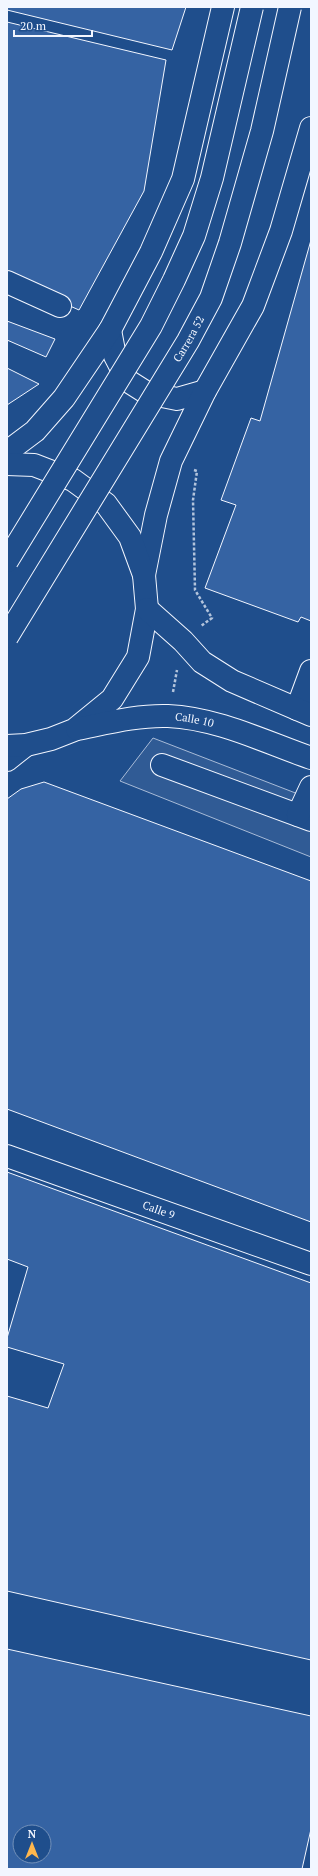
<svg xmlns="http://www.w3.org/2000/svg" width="318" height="1876" viewBox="0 0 318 1876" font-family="'PT Serif',serif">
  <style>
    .built { fill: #305b95; stroke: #a8bbd7 }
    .building { fill: #3563a3; stroke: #f2f6ff; fill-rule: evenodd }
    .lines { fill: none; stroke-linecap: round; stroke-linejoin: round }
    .minor-casing { stroke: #f2f6ff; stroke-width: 24 }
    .major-casing { stroke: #f2f6ff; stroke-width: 24 }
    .path { stroke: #b3c4dc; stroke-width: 2.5; stroke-dasharray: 3 2; stroke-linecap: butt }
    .minor { stroke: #1f4e8c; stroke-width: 22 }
    .major { stroke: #1f4e8c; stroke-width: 22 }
    .major-bridge-casing { stroke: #f2f6ff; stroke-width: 24; stroke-linecap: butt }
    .major-bridge { stroke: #1f4e8c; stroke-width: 22 }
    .labels { text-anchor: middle; stroke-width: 3; stroke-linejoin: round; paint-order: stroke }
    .street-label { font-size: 11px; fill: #f2f6ff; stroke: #1f4e8c }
  </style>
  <rect width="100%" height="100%" fill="#1f4e8c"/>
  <path class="built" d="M153 738 311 799V857L120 781Z"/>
  <g class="building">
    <path d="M7 7H186L172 50 7 10Z"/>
    <path d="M7 22 166 60 144 191 79 310 7 278Z"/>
    <path d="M311 240V621L301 617 298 622 205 588 236 505 221 500 251 418 260 421Z"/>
    <path d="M7 321 55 339 46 357 7 340Z"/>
    <path d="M7 368 39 384 7 405Z"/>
    <path d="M44 782 311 881V1222L7 1109V799L21 789Z"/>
    <path d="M7 1172 311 1283V1660L7 1591V1396L48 1408 64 1364 7 1347V1338L28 1267 7 1259Z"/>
    <path d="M7 1649 311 1716V1829L302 1869H7ZM20 1832H44V1856H20Z"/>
  </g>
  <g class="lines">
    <g class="minor-casing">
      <g id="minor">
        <path d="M7 282 60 306"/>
        <path d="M110 330 115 356 128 381 147 393 177 399 205 391"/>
        <path d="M7 452 35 431 64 398 110 330 151 252 183 179 223 7"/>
        <path d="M144 575 156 515 171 461 205 391 253 306 281 231 311 128"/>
        <path d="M297 709 311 671"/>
        <path d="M7 760 26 745"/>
        <path d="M162 765 311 820"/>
        <path d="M298 815 311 787"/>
        <path id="s1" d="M7 1156 311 1264"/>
      </g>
    </g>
    <g class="major-casing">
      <g id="major">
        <path d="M7 464 34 465 73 480 106 504 130 537 144 575 147 609 138 657 112 699 74 730 51 739 26 745 7 746"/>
        <path d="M147 609 183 641 202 662 232 681 311 715"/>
        <path id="s2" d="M77 729C107 723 137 715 168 716 217 718 265 742 311 758"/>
      </g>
    </g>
    <g class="path">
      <path d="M194 470 197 471 193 500 195 590 212 618 201 626"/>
      <path d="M173 692 177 670"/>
    </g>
    <use href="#minor" class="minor"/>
    <use href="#major" class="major"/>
    <g class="major-bridge-casing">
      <g id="major-bridge">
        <path d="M7 561 151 326 174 280 194 236 212 178 252 7"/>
        <path id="s3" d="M7 637 188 341 211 298 230 243 262 131 290 7"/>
      </g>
    </g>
    <use href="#major-bridge" class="major-bridge"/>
  </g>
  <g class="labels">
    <g class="street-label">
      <text dy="4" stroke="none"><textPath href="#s3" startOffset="349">Carrera 52</textPath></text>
      <text dy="4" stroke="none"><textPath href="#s2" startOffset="119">Calle 10</textPath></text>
      <text dy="4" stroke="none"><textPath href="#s1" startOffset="161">Calle 9</textPath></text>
    </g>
  </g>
  <rect width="318" height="1876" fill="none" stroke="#f2f6ff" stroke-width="16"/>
  <g transform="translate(32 1844)"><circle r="19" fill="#1f4e8c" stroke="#7391ba"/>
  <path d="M0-3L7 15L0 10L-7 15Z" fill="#ffb74d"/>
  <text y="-6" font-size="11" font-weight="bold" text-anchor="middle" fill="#f2f6ff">N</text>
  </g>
  <path d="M14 30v6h78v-6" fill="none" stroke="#f2f6ff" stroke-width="2"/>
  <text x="20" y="30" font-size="12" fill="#f2f6ff" stroke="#1f4e8c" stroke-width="3" paint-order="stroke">20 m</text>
</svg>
